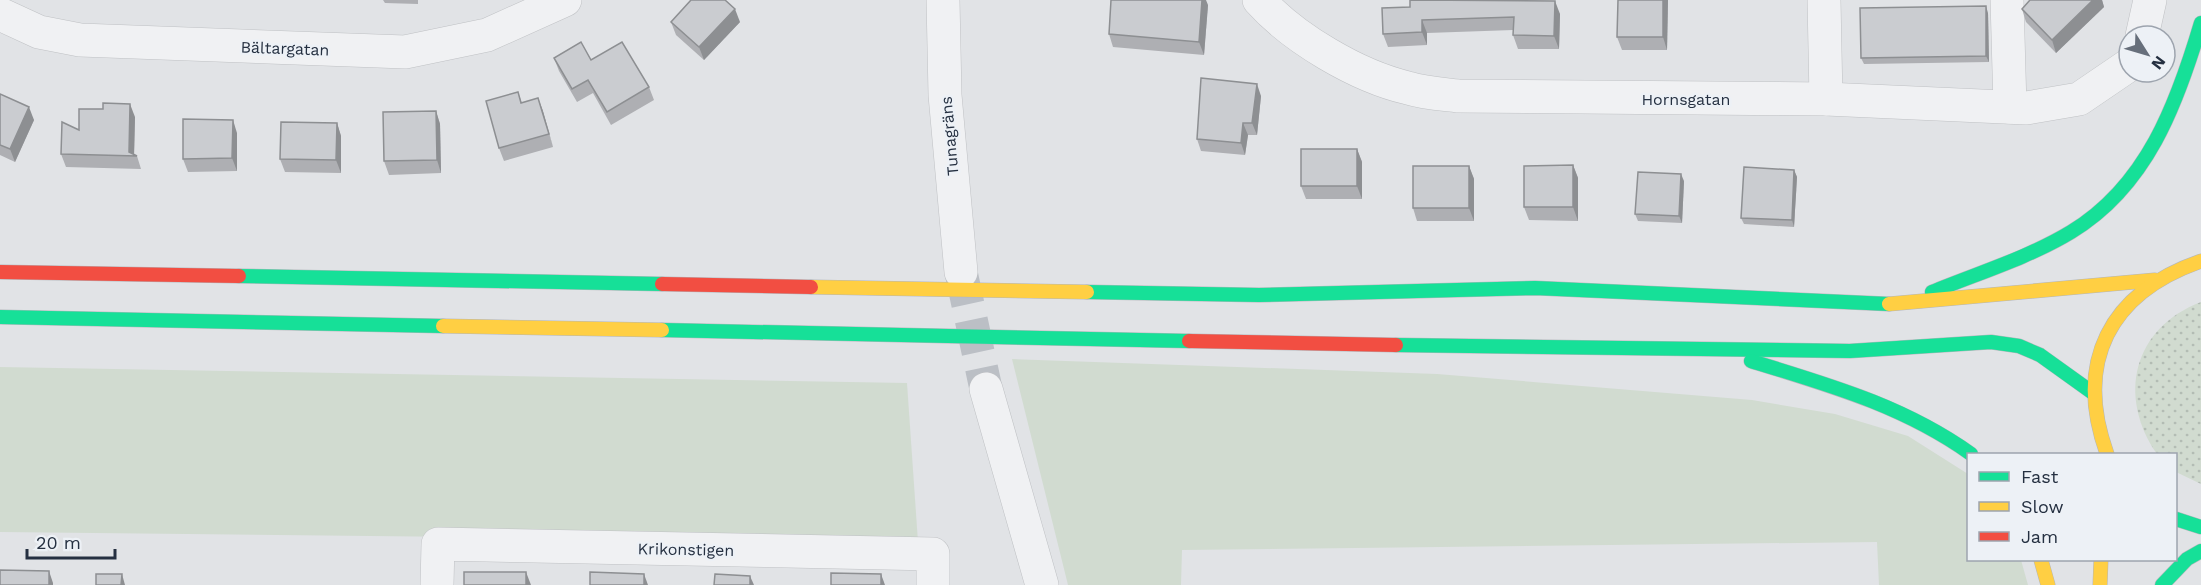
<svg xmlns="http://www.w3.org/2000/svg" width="2201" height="585" viewBox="0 0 2201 585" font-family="'Work Sans',sans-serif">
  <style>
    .grass { fill: url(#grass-dots) }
    .green { fill: #d1dbd0 }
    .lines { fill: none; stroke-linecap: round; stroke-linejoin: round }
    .street-tunnel { stroke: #bbbfc5; stroke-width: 33; stroke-dasharray: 33 16; stroke-linecap: butt }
    .street-casing { stroke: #bfc1c4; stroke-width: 34 }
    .fast-casing { stroke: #b3b6bb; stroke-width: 15 }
    .slow-casing { stroke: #b3b6bb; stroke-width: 15 }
    .jam-casing { stroke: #b3b6bb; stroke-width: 15 }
    .street { stroke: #f0f1f3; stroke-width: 33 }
    .fast { stroke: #16e098; stroke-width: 14 }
    .slow { stroke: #ffcf43; stroke-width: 14 }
    .jam { stroke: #f24e42; stroke-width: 14 }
    .wall { fill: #aeafb3 }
    .shaded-wall { fill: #8d8f92 }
    .building { fill: #caccd0; stroke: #8d8f92; stroke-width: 1.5 }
    .labels { text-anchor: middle; stroke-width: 5; stroke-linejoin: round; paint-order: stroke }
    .street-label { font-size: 16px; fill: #253041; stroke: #edf1f6 }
  </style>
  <defs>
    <pattern id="grass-dots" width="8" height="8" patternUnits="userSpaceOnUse" patternTransform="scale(1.5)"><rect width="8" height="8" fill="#d1dbd0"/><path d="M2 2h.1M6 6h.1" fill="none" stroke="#b3bcb4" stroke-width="1.8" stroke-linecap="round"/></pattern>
  </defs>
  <rect width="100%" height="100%" fill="#e1e3e6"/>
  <path class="grass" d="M2201 302V484L2176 472V454H2157C2117 396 2133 328 2201 302Z"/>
  <g class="green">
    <path d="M1012 359 1437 374 1752 400 1835 414 1908 436 1968 474V560H2021L2028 585H1879L1877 542 1182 550 1181 585H1068Z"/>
    <path d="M0 367 907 383 918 542 0 532Z"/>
  </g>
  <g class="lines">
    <path class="street-tunnel" d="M961 272 986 389"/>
    <g class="street-casing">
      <g id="street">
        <path d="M943 0 945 95 961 272"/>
        <path d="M1259 0C1293 38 1357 76 1408 88 1424 93 1441 94 1458 96L1826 99 2026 108 2079 99 2129 65"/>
        <path d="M1824 0 1826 99"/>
        <path d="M2007 0 2010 107"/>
        <path d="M0 14 39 32 80 40 405 52 487 35 565 0"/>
        <path d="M2142 36 2150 0"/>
        <path d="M986 389 1042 585"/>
        <path d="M437 585 438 544 933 554V585"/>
      </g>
    </g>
    <g class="fast-casing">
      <g id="fast">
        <path d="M239 276 662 284"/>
        <path d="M1087 292 1259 295 1535 288 1889 304"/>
        <path d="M1932 292C1978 273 2028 258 2071 232 2147 186 2177 104 2201 23"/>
        <path d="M0 317 443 326"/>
        <path d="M662 330 1189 341"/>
        <path d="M1396 345 1850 351 1991 342 2019 346 2040 355 2093 393"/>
        <path d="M1751 361C1829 385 1904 406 1971 454"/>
        <path d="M2176 519 2201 527"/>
        <path d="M2162 585 2187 559 2201 551"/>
      </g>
    </g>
    <g class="slow-casing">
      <g id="slow">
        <path d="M811 287 1087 292"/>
        <path d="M1889 304 2155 280"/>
        <path d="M443 326 662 330"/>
        <path d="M2107 454C2074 362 2109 293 2201 261"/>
        <path d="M2041 560 2048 585"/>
        <path d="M2100 585 2101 560"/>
      </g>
    </g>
    <g class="jam-casing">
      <g id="jam">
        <path d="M0 272 239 276"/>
        <path d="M662 284 811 287"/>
        <path d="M1189 341 1396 345"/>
      </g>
    </g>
    <use href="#street" class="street"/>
    <use href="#fast" class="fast"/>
    <use href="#slow" class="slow"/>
    <use href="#jam" class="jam"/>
  </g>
  <g class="wall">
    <path d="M383 0H418V4L385 3Z"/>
    <path d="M1668 0 1667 50H1622L1617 37Z"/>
    <path d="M2030 0H2102L2104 7 2056 53 2026 22 2022 9Z"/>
    <path d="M1546 1 1560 14 1559 49H1518L1513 35V30L1427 33V45L1388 47 1383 34 1382 8Z"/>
    <path d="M1208 5 1204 55 1113 47 1109 34Z"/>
    <path d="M1988 13 1989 62 1864 64 1861 58Z"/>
    <path d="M671 22H740L704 60 676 35Z"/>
    <path d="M554 58 591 60 649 87 654 100 611 125 593 93 577 102 559 71Z"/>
    <path d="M518 92 522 103 538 98 553 147 504 161 499 148Z"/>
    <path d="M0 94 34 120 15 162 0 155Z"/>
    <path d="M1261 96 1257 135H1248L1245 155 1201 151 1197 139Z"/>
    <path d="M436 111 440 124 441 173 389 175 384 161Z"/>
    <path d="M135 117 134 155 137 156 141 169 66 167 61 154 79 130Z"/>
    <path d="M337 123 341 136V173L285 172 280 159Z"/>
    <path d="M237 133V171L188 172 183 159Z"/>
    <path d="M1357 149 1362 162V199H1306L1301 186Z"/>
    <path d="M1573 165 1578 178V221L1529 220 1524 207Z"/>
    <path d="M1469 166 1474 179V221H1417L1413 208Z"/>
    <path d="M1794 170 1797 177 1794 227 1744 224 1741 218Z"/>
    <path d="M1684 181 1682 223 1638 221 1635 214Z"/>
  </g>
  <g class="shaded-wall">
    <path d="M1202 0H1206L1208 5 1204 55 1199 42Z"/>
    <path d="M1663 0H1668L1667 50 1663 37Z"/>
    <path d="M2093 0H2102L2104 7 2056 53 2052 40Z"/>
    <path d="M1555 1 1560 14 1559 49 1554 36Z"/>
    <path d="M1986 6 1988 13 1989 62 1986 56Z"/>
    <path d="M735 9 740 22 704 60 699 47Z"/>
    <path d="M1422 20 1427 33V45L1422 32Z"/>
    <path d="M1257 84 1261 96 1257 135 1252 123Z"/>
    <path d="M538 98 543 111 553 147 549 134Z"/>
    <path d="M130 104 135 117 134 156 129 152Z"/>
    <path d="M29 107 34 120 15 162 10 149Z"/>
    <path d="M436 111 440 124 441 173 437 160Z"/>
    <path d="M233 120 237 133V171L232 158Z"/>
    <path d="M337 123 341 136V173L336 160Z"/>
    <path d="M1243 123 1248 135 1245 155 1241 143Z"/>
    <path d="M1357 149 1362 162V199L1357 186Z"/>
    <path d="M1573 165 1578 178V221L1573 207Z"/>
    <path d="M1469 166 1474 179V221L1469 208Z"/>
    <path d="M1794 170 1797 177 1794 227 1792 220Z"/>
    <path d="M1681 174 1684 181 1682 223 1679 216Z"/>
    <path d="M49 571 53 583V585H49Z"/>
    <path d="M526 572 531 585H526Z"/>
    <path d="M122 574 125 585H121Z"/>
    <path d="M644 574 648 585H644Z"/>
    <path d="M881 574 885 585H881Z"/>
    <path d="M750 576 754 585H750Z"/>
  </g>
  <g class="building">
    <path d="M691 0H725L735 9 699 47 671 22Z"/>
    <path d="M1111 0H1202L1199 42 1109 34Z"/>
    <path d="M1410 0 1555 1 1554 36 1513 35 1514 17 1422 20V32L1383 34 1382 8 1410 7Z"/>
    <path d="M1618 0H1663V37H1617Z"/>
    <path d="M2030 0H2093L2052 40 2022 9Z"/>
    <path d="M1986 6V56L1861 58 1860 8Z"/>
    <path d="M581 42 591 60 622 42 649 87 607 112 588 80 572 89 554 58Z"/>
    <path d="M1201 78 1257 84 1252 123H1243L1241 143 1197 139Z"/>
    <path d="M518 92 521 103 538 98 549 134 499 148 486 101Z"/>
    <path d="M0 94 29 107 10 149 0 145Z"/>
    <path d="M103 103 130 104 129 152 137 156 61 154 62 122 79 130V109H103Z"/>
    <path d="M436 111 437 160 384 161 383 112Z"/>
    <path d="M183 119 233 120 232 158 183 159Z"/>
    <path d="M281 122 337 123 336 160 280 159Z"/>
    <rect x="1301" y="149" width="56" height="37"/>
    <path d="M1573 165V207H1524V166Z"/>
    <rect x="1413" y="166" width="56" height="42"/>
    <path d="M1744 167 1794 170 1792 220 1741 218Z"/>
    <path d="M1638 172 1681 174 1679 216 1635 214Z"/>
    <path d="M0 570 49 571V585H0Z"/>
    <rect x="464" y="572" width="62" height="13"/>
    <path d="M590 572 644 574V585H590Z"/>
    <path d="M831 573 881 574V585H831Z"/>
    <path d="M96 574H122L121 585H96Z"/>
    <path d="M715 574 750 576V585H714Z"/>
  </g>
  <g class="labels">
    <g class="street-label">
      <text transform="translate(285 48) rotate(2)" y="6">Bältargatan</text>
      <text x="1686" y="105">Hornsgatan</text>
      <text transform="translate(949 136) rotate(-95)" y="6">Tunagräns</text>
      <text transform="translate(686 549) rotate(1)" y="6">Krikonstigen</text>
    </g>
  </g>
  <rect x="1967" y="453" width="210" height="108" fill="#edf1f6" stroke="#9da4ae" stroke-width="1.5"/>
  <rect x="1979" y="472" width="30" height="9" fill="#16e098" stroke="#9da4ae" stroke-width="1.5"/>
  <text x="2021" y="483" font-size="18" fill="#253041">Fast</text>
  <rect x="1979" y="502" width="30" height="9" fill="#ffcf43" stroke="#9da4ae" stroke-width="1.5"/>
  <text x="2021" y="513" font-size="18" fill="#253041">Slow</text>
  <rect x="1979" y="532" width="30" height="9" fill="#f24e42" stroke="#9da4ae" stroke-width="1.5"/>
  <text x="2021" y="543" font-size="18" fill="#253041">Jam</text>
  <g transform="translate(2147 54) rotate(127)"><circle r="28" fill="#edf1f6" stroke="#9da4ae" stroke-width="1.5"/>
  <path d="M0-4.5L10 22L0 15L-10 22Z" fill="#676f7b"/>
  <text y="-9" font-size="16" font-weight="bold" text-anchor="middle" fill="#253041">N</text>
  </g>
  <path d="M27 549v9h88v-9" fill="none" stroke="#253041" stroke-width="3"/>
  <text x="36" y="549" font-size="18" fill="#253041" stroke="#edf1f6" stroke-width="4.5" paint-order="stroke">20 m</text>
</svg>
